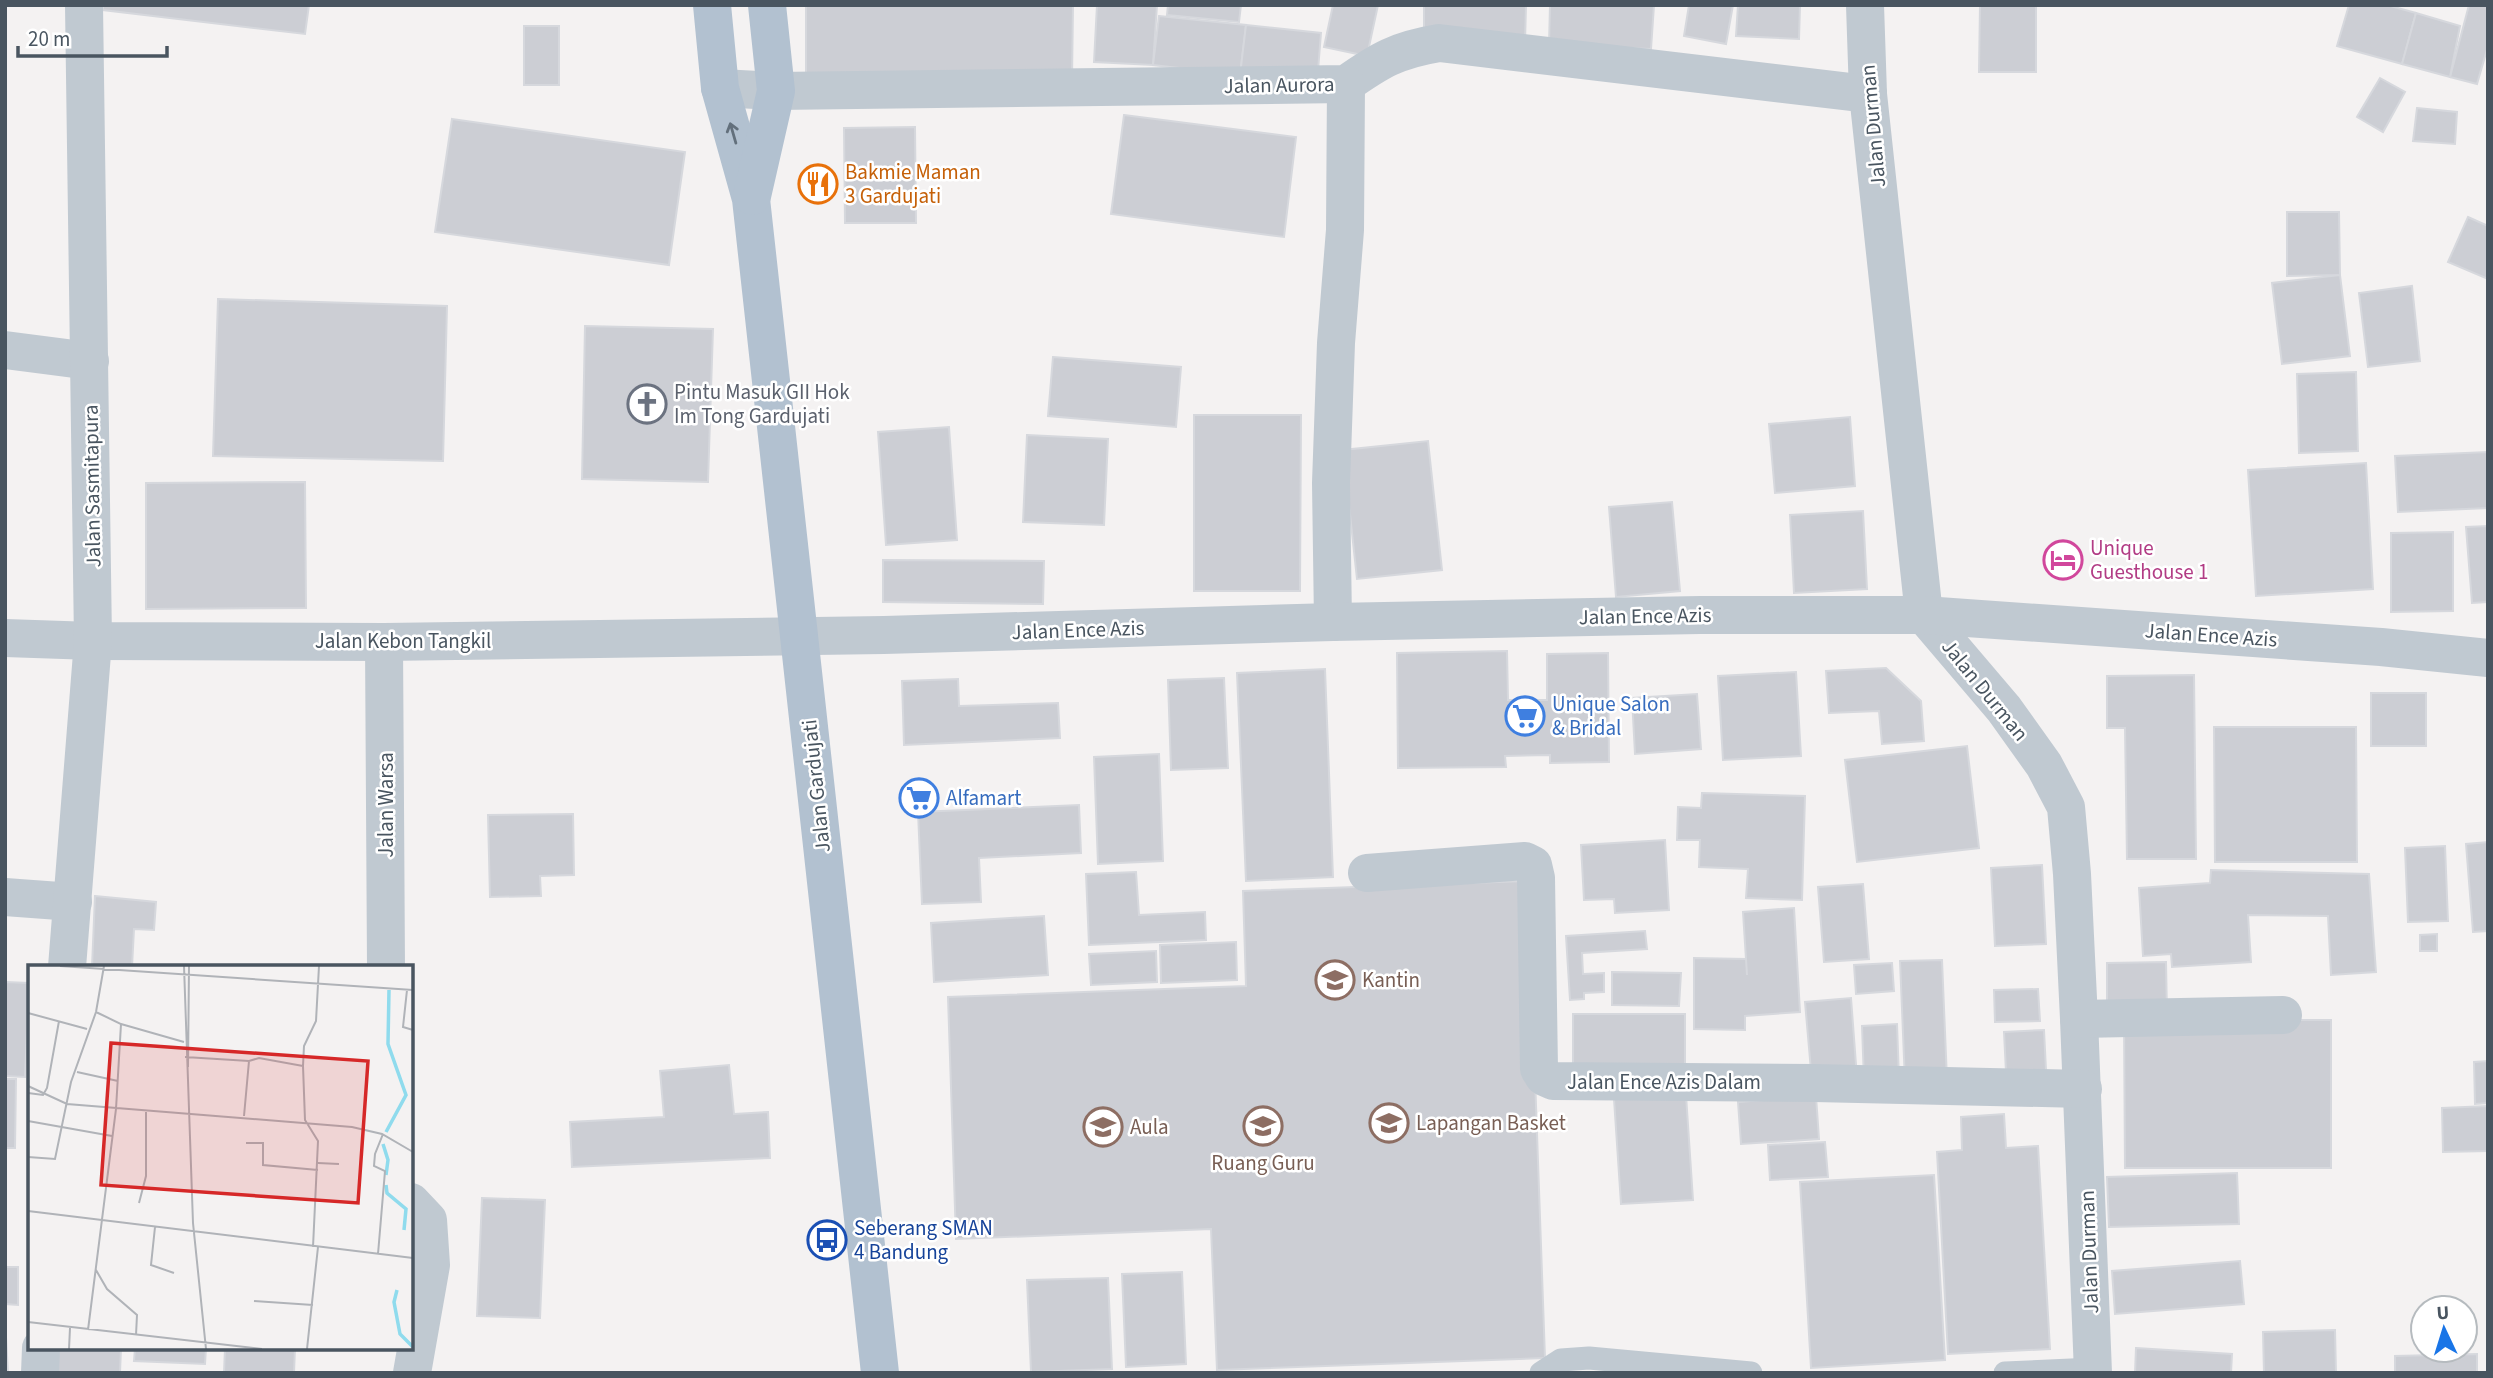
<svg xmlns="http://www.w3.org/2000/svg" width="2493" height="1378" viewBox="0 0 2493 1378" font-family="'Source Sans 3',sans-serif">
  <style>
    .building { fill: #ccced4; stroke: #d6d8dd; stroke-width: 2 }
    .lines { fill: none; stroke-linecap: round; stroke-linejoin: round }
    .lane { stroke: #c0c9d1; stroke-width: 23 }
    .street { stroke: #c0c9d1; stroke-width: 38 }
    .primary { stroke: #b2c1d0; stroke-width: 38 }
    .oneway { stroke: #63707c }
    .labels { text-anchor: middle; stroke-width: 5; stroke-linejoin: round; paint-order: stroke }
    .street-label { font-size: 21px; fill: #495560; stroke: #fff }
    .food-label { font-size: 21px; fill: #c56008; stroke: #fff; text-anchor: start }
    .worship-label { font-size: 21px; fill: #5b616d; stroke: #fff; text-anchor: start }
    .hotel-label { font-size: 21px; fill: #b23c85; stroke: #fff; text-anchor: start }
    .shop-label { font-size: 21px; fill: #366cbe; stroke: #fff; text-anchor: start }
    .education-label { font-size: 21px; fill: #785e54; stroke: #fff; text-anchor: start }
    .transit-label { font-size: 21px; fill: #164399; stroke: #fff; text-anchor: start }
    .inset-river { fill: none; stroke: #8fdbed; stroke-width: 3.5 }
    .inset-road { fill: none; stroke: #b0b3b8; stroke-width: 2 }
    .view { fill: #d62828; fill-opacity: 0.15; stroke: #d62828; stroke-width: 3.5 }
    .inset-edge { fill: none; stroke: #495560; stroke-width: 3.5 }
  </style>
  <rect width="100%" height="100%" fill="#f4f2f2"/>
  <g class="building">
    <path d="M103 5H309L305 34 103 10Z"/>
    <path d="M806 5H1073L1072 79 806 77Z"/>
    <path d="M1097 5H1157L1153 65 1094 62Z"/>
    <path d="M1168 5H1241L1239 22 1167 15Z"/>
    <path d="M1333 5H1378L1367 56 1324 47Z"/>
    <path d="M1424 5H1526L1525 43 1424 41Z"/>
    <path d="M1550 5H1654L1651 49 1549 45Z"/>
    <path d="M1689 5H1733L1726 44 1684 36Z"/>
    <path d="M1738 5H1800L1799 39 1736 36Z"/>
    <path d="M1980 5H2036V72H1979Z"/>
    <path d="M2349 5H2387L2416 13 2402 64 2337 46Z"/>
    <path d="M2469 5H2488V46L2477 84 2450 77Z"/>
    <path d="M2416 13 2460 26 2450 77 2402 64Z"/>
    <path d="M1159 16 1246 25 1240 75 1153 65Z"/>
    <path d="M1246 25 1321 33 1317 83 1240 75Z"/>
    <rect x="524" y="26" width="35" height="59"/>
    <path d="M2380 78 2405 92 2383 132 2357 117Z"/>
    <path d="M2417 108 2457 112 2455 144 2413 141Z"/>
    <path d="M1124 115 1296 137 1284 237 1111 214Z"/>
    <path d="M452 119 685 152 669 265 435 232Z"/>
    <path d="M915 127 916 223H845L844 128Z"/>
    <path d="M2287 212H2339L2340 275 2287 276Z"/>
    <path d="M2468 217 2488 226V279L2448 262Z"/>
    <path d="M2340 275 2350 356 2282 364 2272 283Z"/>
    <path d="M2412 286 2420 361 2368 367 2359 293Z"/>
    <path d="M218 299 447 306 443 461 213 456Z"/>
    <path d="M585 326 713 329 708 482 582 479Z"/>
    <path d="M1053 357 1181 367 1176 427 1048 416Z"/>
    <path d="M2356 372 2358 451 2299 453 2297 374Z"/>
    <path d="M1194 415H1301L1300 591H1194Z"/>
    <path d="M1850 417 1855 486 1775 493 1769 424Z"/>
    <path d="M949 427 957 540 886 545 878 432Z"/>
    <path d="M1027 435 1108 439 1104 525 1023 522Z"/>
    <path d="M1428 441 1442 570 1357 579 1343 450Z"/>
    <path d="M2488 452V508L2398 512 2395 456Z"/>
    <path d="M2366 463 2373 589 2256 596 2248 470Z"/>
    <path d="M305 482 306 608 146 609V483Z"/>
    <path d="M1672 502 1680 591 1616 597 1609 507Z"/>
    <path d="M1863 511 1867 589 1794 593 1790 515Z"/>
    <path d="M2488 526V602L2472 603 2466 527Z"/>
    <path d="M2453 532V611L2391 612V533Z"/>
    <path d="M883 560 1044 561 1043 604 883 602Z"/>
    <path d="M1507 651 1508 700H1547V654L1608 653 1609 762 1550 763V755L1505 756 1506 767 1398 768 1397 653Z"/>
    <path d="M1886 668 1921 701 1924 741 1882 744 1879 711 1829 713 1826 671Z"/>
    <path d="M1325 669 1333 877 1246 881 1237 673Z"/>
    <path d="M1796 672 1801 756 1723 760 1718 676Z"/>
    <path d="M2194 675 2196 859H2127L2125 728H2107V676Z"/>
    <path d="M1224 678 1228 768 1171 770 1168 680Z"/>
    <path d="M958 679 959 706 1058 703 1060 738 904 745 902 681Z"/>
    <rect x="2371" y="693" width="55" height="53"/>
    <path d="M1697 694 1701 749 1635 754 1632 698Z"/>
    <path d="M2214 727H2356L2357 862H2215Z"/>
    <path d="M1967 746 1979 848 1857 862 1845 760Z"/>
    <path d="M1159 754 1163 861 1098 864 1094 757Z"/>
    <path d="M1702 793 1805 796 1802 900 1746 898 1748 869 1699 867 1700 840H1677L1678 807 1701 808Z"/>
    <path d="M1079 805 1081 853 979 858 981 902 922 904 918 812Z"/>
    <path d="M573 814 574 875 540 876 541 896 490 897 488 815Z"/>
    <path d="M1665 840 1669 910 1615 913 1614 899 1584 900 1581 845Z"/>
    <path d="M2488 842V931L2473 932 2466 844Z"/>
    <path d="M2445 846 2448 921 2408 922 2405 848Z"/>
    <path d="M2042 865 2046 944 1995 946 1991 868Z"/>
    <path d="M2211 870 2369 874 2376 972 2331 975 2328 916 2248 915 2251 962 2172 967 2171 954 2143 956 2139 888 2210 883Z"/>
    <path d="M1136 872 1139 915 1205 912 1206 940 1089 945 1086 874Z"/>
    <path d="M1528 881 1545 1358 1217 1370 1211 1229 956 1239 948 997 1246 986 1243 891Z"/>
    <path d="M1863 884 1869 959 1824 962 1818 887Z"/>
    <path d="M95 896 156 902 154 930 134 929 132 967H92Z"/>
    <path d="M1794 908 1800 1012 1745 1016V1030L1694 1029V958L1746 959 1747 975 1743 912Z"/>
    <path d="M1044 916 1048 975 934 982 931 923Z"/>
    <path d="M1645 931 1647 949 1582 953 1583 974 1604 973V992L1584 993V999L1570 1000 1566 936Z"/>
    <path d="M2437 934V951H2420V935Z"/>
    <path d="M1236 942 1237 980 1161 983 1160 945Z"/>
    <path d="M1156 951 1157 982 1091 985 1089 954Z"/>
    <path d="M1942 960 1947 1080 1905 1082 1900 961Z"/>
    <path d="M2166 962 2167 1014 2107 1015V963Z"/>
    <path d="M1892 963 1894 991 1856 994 1854 965Z"/>
    <path d="M1612 972 1681 973 1679 1006 1612 1005Z"/>
    <path d="M5 982 29 983 25 1077 5 1076Z"/>
    <path d="M2038 989 2040 1021 1995 1022 1994 990Z"/>
    <path d="M1851 998 1857 1078 1812 1082 1805 1002Z"/>
    <path d="M1573 1014H1685V1066L1573 1067Z"/>
    <path d="M2124 1020H2331V1168H2125Z"/>
    <path d="M1897 1024 1899 1079 1864 1080 1862 1026Z"/>
    <path d="M2044 1030 2046 1070 2006 1072 2004 1032Z"/>
    <path d="M2488 1061V1103L2475 1104 2474 1062Z"/>
    <path d="M729 1065 734 1114 768 1112 770 1158 572 1167 570 1122 664 1117 660 1071Z"/>
    <path d="M5 1079H16L15 1148H5Z"/>
    <path d="M1686 1095 1693 1200 1621 1204 1614 1099Z"/>
    <path d="M1816 1096 1819 1139 1741 1144 1738 1102Z"/>
    <path d="M2488 1106V1151L2443 1152 2442 1108Z"/>
    <path d="M2004 1114 2006 1148 2038 1146 2050 1349 1948 1354 1937 1152 1962 1150 1961 1117Z"/>
    <path d="M1825 1142 1828 1177 1770 1180 1768 1145Z"/>
    <path d="M2237 1173 2239 1224 2109 1227 2107 1177Z"/>
    <path d="M1934 1175 1945 1360 1811 1368 1800 1182Z"/>
    <path d="M482 1198 545 1200 540 1318 477 1316Z"/>
    <path d="M2240 1261 2244 1304 2115 1314 2112 1271Z"/>
    <path d="M5 1267H18V1305L5 1304Z"/>
    <path d="M1182 1272 1186 1364 1126 1367 1122 1274Z"/>
    <path d="M1108 1278 1112 1369 1031 1372 1027 1280Z"/>
    <path d="M2335 1330 2336 1373H2264L2263 1332Z"/>
    <path d="M6 1337 8 1373H5Z"/>
    <path d="M47 1348H121L120 1373H46Z"/>
    <path d="M135 1348H206L205 1364 134 1361Z"/>
    <path d="M225 1348H295L294 1373H224Z"/>
    <path d="M2136 1348 2232 1354 2231 1373H2135Z"/>
    <path d="M2477 1354V1373H2395V1356Z"/>
  </g>
  <g class="lines">
    <g class="lane">
      <path d="M1541 1373 1561 1360 1589 1358 1751 1373"/>
      <path d="M2005 1373 2093 1369"/>
    </g>
    <g class="street">
      <path d="M1865 5 1868 94 1924 615 2004 709 2044 765 2066 807 2072 874 2079 1019 2093 1373"/>
      <path d="M720 88 776 91 1346 84C1380 60 1397 50 1439 43L1868 94"/>
      <path d="M5 350 90 361"/>
      <path d="M1333 622 1331 483 1336 343 1345 230 1346 84"/>
      <path d="M5 638 93 641 384 642 884 635 1333 622 1700 615H1924L2381 647 2488 658"/>
      <path d="M384 642 386 967"/>
      <path d="M1367 873 1525 861 1533 865 1536 878 1539 1069 1544 1077 1553 1081 1814 1083 2083 1089"/>
      <path d="M5 897 73 902"/>
      <path d="M67 967 93 641 84 5"/>
      <path d="M2079 1019 2283 1015"/>
      <path d="M411 1202 428 1220 431 1265 412 1373"/>
      <path d="M40 1373 41 1348"/>
    </g>
    <g class="primary">
      <path d="M712 5 720 88 751 199 880 1373"/>
      <path d="M752 196 776 91 767 5"/>
    </g>
  </g>
  <defs><path id="oneway-shaft" d="M-6 0H5M1.5-3L5.5 0L1.5 3" fill="none" stroke-width="1.6" stroke-linecap="round" stroke-linejoin="round" transform="scale(1.75)"/></defs>
  <use class="oneway" href="#oneway-shaft" transform="translate(733 133) rotate(-106)"/>
  <defs>
    <g id="restaurant-ring" transform="scale(2.0125)"><circle r="9.5" fill="#fff" stroke="#e8710a" stroke-width="1.5"/><path d="M-5-6h1v4h1v-4h1v4h1v-4h1v5L-1.5 .5V6h-2V.5L-5-1ZM5-6V6H3V1.5H1.5Q1.5-4 5-6Z" fill="#e8710a"/></g>
    <g id="church-ring" transform="scale(2.0125)"><circle r="9.5" fill="#fff" stroke="#6b7280" stroke-width="1.5"/><path d="M-1.2-6h2.4v3.5h3.3v2.4h-3.3V6h-2.4V-.1h-3.3v-2.4h3.3Z" fill="#6b7280"/></g>
    <g id="hotel-ring" transform="scale(2.0125)"><circle r="9.5" fill="#fff" stroke="#d1479c" stroke-width="1.5"/><path d="M-6-4.5h1.5V1H6V5H4.5V3h-9V5H-6ZM-4 0a1.8 1.8 0 1 1 3.6 0ZM.5 0V-2.5h3Q6-2.5 6 0Z" fill="#d1479c"/></g>
    <g id="supermarket-ring" transform="scale(2.0125)"><circle r="9.5" fill="#fff" stroke="#3f7fe0" stroke-width="1.5"/><path d="M-6-5.5h2.5l.6 2H6L4.5 2H-2.5L-4.4-4H-6ZM-1.5 3.2a1.3 1.3 0 1 0 .1 0ZM3 3.2a1.3 1.3 0 1 0 .1 0Z" fill="#3f7fe0"/></g>
    <g id="school-ring" transform="scale(2.0125)"><circle r="9.5" fill="#fff" stroke="#8d6e63" stroke-width="1.5"/><path d="M0-5L7-2L0 1L-7-2ZM-4 1L0 2.5L4 1V4Q0 6-4 4Z" fill="#8d6e63"/></g>
    <g id="bus-ring" transform="scale(2.0125)"><circle r="9.5" fill="#fff" stroke="#1a4fb4" stroke-width="1.5"/><path d="M-5-6H5V4H4V6H2V4H-2V6H-4V4H-5ZM-3.5-4V0h7V-4ZM-3.5 1.2v1.5H-2V1.2ZM2 1.2v1.5H3.5V1.2Z" fill="#1a4fb4"/></g>
  </defs>
  <g fill-rule="evenodd">
    <use href="#restaurant-ring" x="818" y="184"/>
    <use href="#church-ring" x="647" y="404"/>
    <use href="#hotel-ring" x="2063" y="560"/>
    <use href="#supermarket-ring" x="1525" y="716"/>
    <use href="#supermarket-ring" x="919" y="798"/>
    <use href="#school-ring" x="1335" y="980"/>
    <use href="#school-ring" x="1389" y="1123"/>
    <use href="#school-ring" x="1263" y="1126"/>
    <use href="#school-ring" x="1103" y="1127"/>
    <use href="#bus-ring" x="827" y="1240"/>
  </g>
  <g class="labels">
    <g class="street-label">
      <text transform="translate(1279 85) rotate(-1)" y="7">Jalan Aurora</text>
      <text transform="translate(1873 126) rotate(-95)" y="7">Jalan Durman</text>
      <text transform="translate(92 486) rotate(-91)" y="7">Jalan Sasmitapura</text>
      <text transform="translate(1645 616) rotate(-1)" y="7">Jalan Ence Azis</text>
      <text transform="translate(1078 630) rotate(-2)" y="7">Jalan Ence Azis</text>
      <text transform="translate(2211 635) rotate(4)" y="7">Jalan Ence Azis</text>
      <text x="403" y="648">Jalan Kebon Tangkil</text>
      <text transform="translate(1985 690) rotate(51)" y="7">Jalan Durman</text>
      <text transform="translate(816 786) rotate(-96)" y="7">Jalan Gardujati</text>
      <text transform="translate(386 805) rotate(-90)" y="7">Jalan Warsa</text>
      <text x="1664" y="1089">Jalan Ence Azis Dalam</text>
      <text transform="translate(2089 1252) rotate(-92)" y="7">Jalan Durman</text>
    </g>
    <g class="food-label">
      <text x="845" y="179">Bakmie Maman<tspan x="845" dy="24">3 Gardujati</tspan></text>
    </g>
    <g class="worship-label">
      <text x="674" y="399">Pintu Masuk GII Hok<tspan x="674" dy="24">Im Tong Gardujati</tspan></text>
    </g>
    <g class="hotel-label">
      <text x="2090" y="555">Unique<tspan x="2090" dy="24">Guesthouse 1</tspan></text>
    </g>
    <g class="shop-label">
      <text x="1552" y="711">Unique Salon<tspan x="1552" dy="24">&amp; Bridal</tspan></text>
      <text x="946" y="805">Alfamart</text>
    </g>
    <g class="education-label">
      <text x="1362" y="987">Kantin</text>
      <text x="1416" y="1130">Lapangan Basket</text>
      <text x="1130" y="1134">Aula</text>
      <text x="1263" y="1170" text-anchor="middle">Ruang Guru</text>
    </g>
    <g class="transit-label">
      <text x="854" y="1235">Seberang SMAN<tspan x="854" dy="24">4 Bandung</tspan></text>
    </g>
  </g>
  <g transform="translate(28 965)">
    <rect width="385" height="385" fill="#f4f2f2"/>
    <path class="inset-river" d="M358 167 378 130 360 79 361 25M355 179 360 195 358 210M358 220 359 228 378 244 376 265M369 325 366 337 372 369 385 382"/>
    <path class="inset-road" d="M32 1 385 25M156 1 165 258 178 384M379 25 375 62 385 65M0 48 59 64M93 59 156 77M157 92 221 96 231 93 275 101M160 102 161 1M49 107 90 116M0 121 39 139 324 162 354 169 385 187M0 128 15 130 19 123 31 56M216 151 221 96M0 156 84 171M218 178H235V200L290 205M0 192 27 194 43 117 68 47 76 1M290 198 311 199M111 238 118 211V147M0 246 385 293M127 262 123 300 146 308M285 282 290 176 277 155 275 101 276 81 288 56 291 1M350 289 357 206 346 201 347 189 355 169M68 305 79 324 109 350 108 370M226 336 285 340M0 357 234 384M60 365 88 144 93 59 68 47M41 384 42 363M279 384 290 282"/>
    <path class="view" d="M83 78 340 96 330 238 73 220Z"/>
    <rect width="385" height="385" class="inset-edge"/>
  </g>
  <rect width="2493" height="1378" fill="none" stroke="#495560" stroke-width="14"/>
  <g transform="translate(2444 1329) rotate(356)"><circle r="33" fill="#ffffff" stroke="#b6bbbf" stroke-width="2"/>
  <path d="M0-5L12 26L0 18L-12 26Z" fill="#1975e7"/>
  <text y="-10" font-size="19" font-weight="bold" text-anchor="middle" fill="#495560">U</text>
  </g>
  <path d="M18 46v10h149v-10" fill="none" stroke="#495560" stroke-width="3.5"/>
  <text x="28" y="46" font-size="21" fill="#495560" stroke="#ffffff" stroke-width="5" paint-order="stroke">20 m</text>
</svg>
